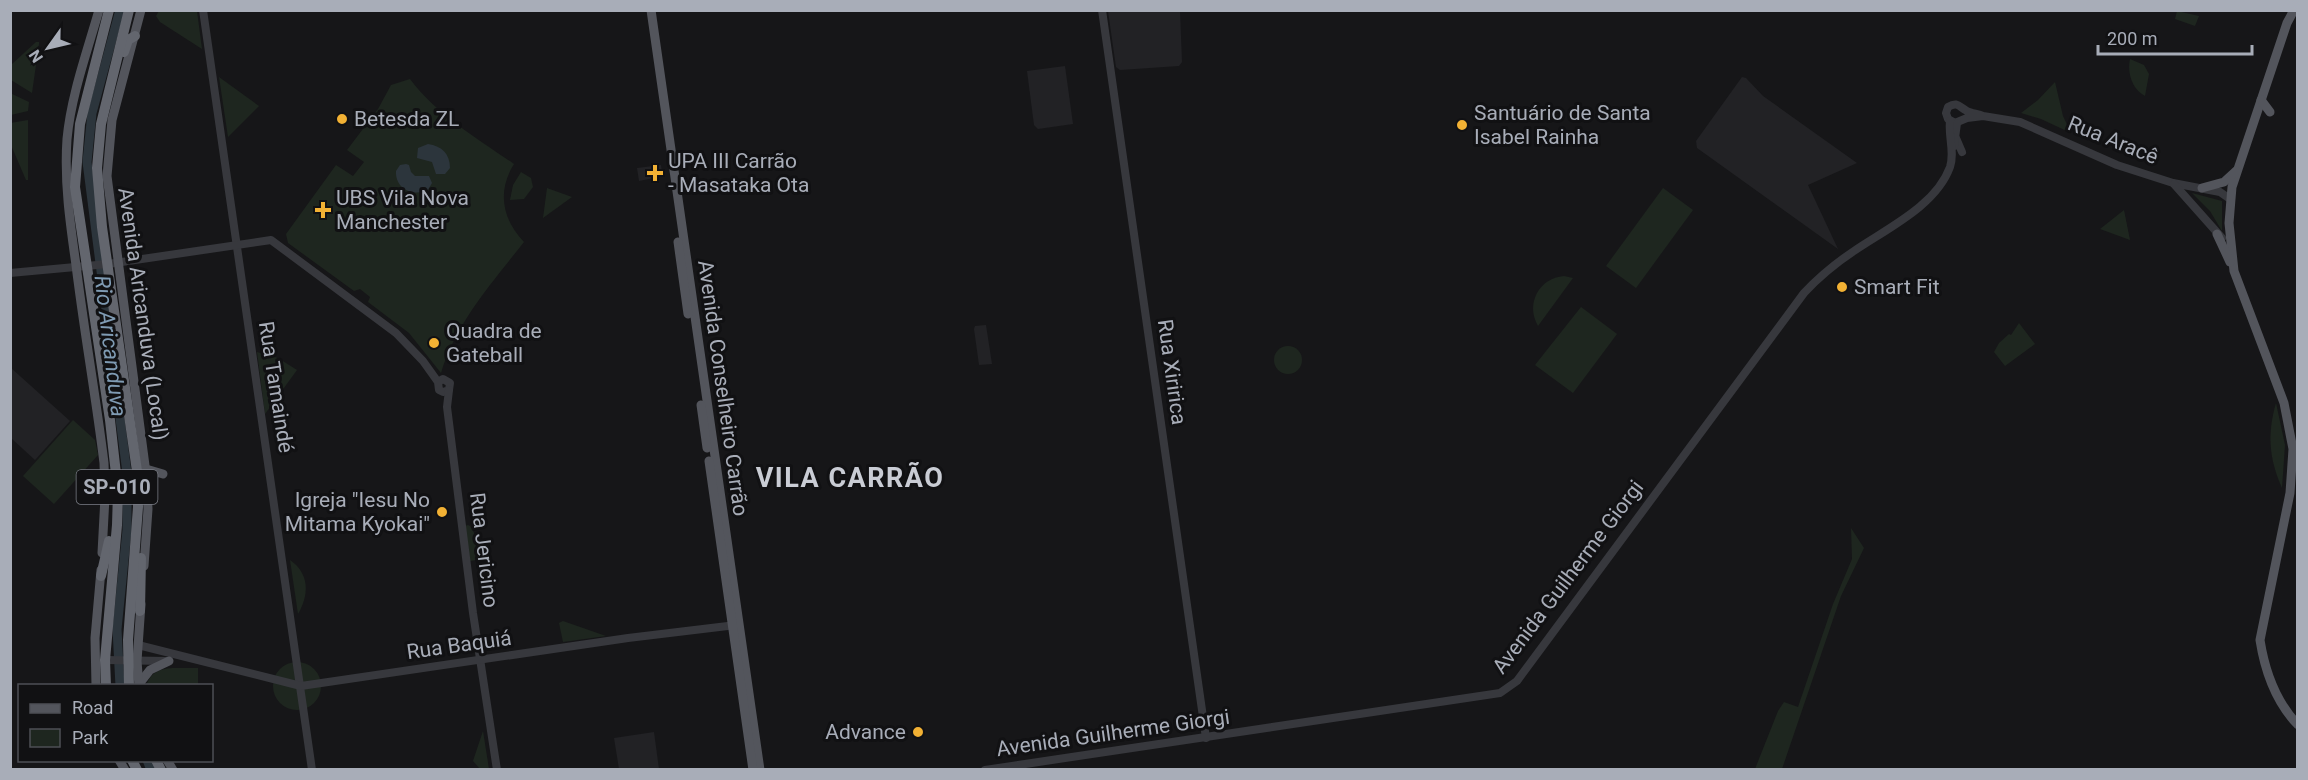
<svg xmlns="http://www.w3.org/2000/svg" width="2308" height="780" viewBox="0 0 2308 780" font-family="Roboto,sans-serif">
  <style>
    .built { fill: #222225 }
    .green { fill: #1e261f }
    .water { fill: #2c353c }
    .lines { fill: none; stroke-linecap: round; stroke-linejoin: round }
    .river { stroke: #2c353c; stroke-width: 9 }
    .minor { stroke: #37383d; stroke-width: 8 }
    .major { stroke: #53555c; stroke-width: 9 }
    .highway { stroke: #63666e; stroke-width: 10 }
    .poi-dot { fill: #f2b134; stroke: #111113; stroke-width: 2 }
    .labels { text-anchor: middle; stroke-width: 6; stroke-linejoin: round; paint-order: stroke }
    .shield { fill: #111113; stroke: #7b7e86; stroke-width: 1.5 }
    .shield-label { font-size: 20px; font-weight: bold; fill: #a8adb8 }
    .poi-label { font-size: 21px; fill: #a8adb8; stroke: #111113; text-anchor: start }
    .street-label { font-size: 21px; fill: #a8adb8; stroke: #111113 }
    .water-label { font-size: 22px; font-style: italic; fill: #7f9bb3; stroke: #111113 }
    .district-label { font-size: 27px; font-weight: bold; letter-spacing: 1.5px; fill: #c9ccd4; stroke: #111113 }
  </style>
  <rect width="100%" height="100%" fill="#161618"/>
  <g class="built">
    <path d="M1108 11H1180L1182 62 1179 66 1120 70 1116 67Z"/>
    <path d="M1065 66 1073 124 1038 129 1034 125 1027 71Z"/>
    <path d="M1742 77 1746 78 1763 96 1857 163 1808 185 1838 249 1697 148 1696 141Z"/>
    <path d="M661 165 662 173 659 177 639 181 637 168Z"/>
    <path d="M986 325 992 364 979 365 974 329 975 326Z"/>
    <path d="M11 368 70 421 35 460 11 438Z"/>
    <path d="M654 732 659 769H619L614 738Z"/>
  </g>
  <g class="green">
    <path d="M159 11H197L202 49 160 22 156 16Z"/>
    <path d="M2177 11 2199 16 2195 26 2175 19Z"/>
    <path d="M36 42H39V44L32 93 11 80V65Z"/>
    <path d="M2130 59 2144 65 2149 74 2145 96C2132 89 2127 73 2130 59Z"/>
    <path d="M219 77 259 106 228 137Z"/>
    <path d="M410 79C436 114 478 139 514 164 497 191 502 219 524 242 492 283 456 322 441 373L409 333 368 302 370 297 360 289 354 291 288 243 286 234 336 165 353 176 364 162 347 150 378 109 391 85Z"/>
    <path d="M2055 82 2063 116 2071 133 2041 119 2021 113 2038 100Z"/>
    <path d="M10 93 29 102 28 111 11 115Z"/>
    <path d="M28 120V180H26L11 145 10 123Z"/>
    <path d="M521 172 531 178 533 187 524 199 510 200 513 185Z"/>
    <path d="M547 188 572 197 543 218Z"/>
    <path d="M1663 188 1693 210 1636 288 1606 266Z"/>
    <path d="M2192 193 2222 201V231L2210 211Z"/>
    <path d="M2124 210 2130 240 2100 229Z"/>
    <path d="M1564 276 1573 278 1538 326C1525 304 1539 278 1564 276Z"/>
    <path d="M1581 307 1617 334 1573 393 1535 365Z"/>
    <path d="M2019 323 2035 344 2005 366 1994 352 1999 343 2009 334 2011 335Z"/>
    <circle cx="1288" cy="360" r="14"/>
    <path d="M257 352 278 358 297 370 265 414Z"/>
    <path d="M2276 403 2285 445 2282 488C2269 459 2267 434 2276 403Z"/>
    <path d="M73 420 95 440 98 455 54 504 23 476Z"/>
    <path d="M468 525 470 526 489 558 470 561 465 526Z"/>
    <path d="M1851 528 1864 548 1841 596 1782 769H1755L1778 711 1784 702 1798 707 1833 604 1852 559Z"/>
    <path d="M290 560C310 574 309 595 298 614Z"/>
    <path d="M563 621 606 636 563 642 559 623Z"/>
    <circle cx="297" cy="686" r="24"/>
    <path d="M181 668H198V685L146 686C152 668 166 668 181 668Z"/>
    <path d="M483 731 489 769H480L473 761Z"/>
  </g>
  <g class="water">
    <path d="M428 144C442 146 450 154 450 168L445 174H436L432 162 417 158 418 148Z"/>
    <path d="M406 164 409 165 411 172 415 176H429L432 183 428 190C413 197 395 189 396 171L400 165Z"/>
  </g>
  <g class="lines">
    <g class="river">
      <path d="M120 10 92 113 87 162 127 473V530L117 629 120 686"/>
      <path d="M147 760 151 770"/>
    </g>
    <g class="minor">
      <path d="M203 10 312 770"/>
      <path d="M1102 10 1206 738"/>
      <path d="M1983 116C1978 114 1971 113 1967 111 1959 107 1958 101 1948 107L1946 113 1948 119 1955 123 1967 118 1983 116 2020 122 2117 165 2173 183 2220 192 2230 199"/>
      <path d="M1956 138 1962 152"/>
      <path d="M1954 146 1957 123"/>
      <path d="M2174 184 2222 238"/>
      <path d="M10 273 108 264 271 240 396 333 423 361 438 382 439 390 443 392 449 390 450 383 443 379 438 382"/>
      <path d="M449 390 447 407 473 613 497 770"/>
      <path d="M138 645 301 686 628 638 736 625"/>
      <path d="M105 660 167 661"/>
      <path d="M985 770 1500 693 1517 681 1804 293C1819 277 1836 263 1854 251 1886 229 1936 206 1950 167 1955 152 1948 137 1950 121"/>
    </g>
    <g class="major">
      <path d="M99 10C87 52 71 96 67 139 64 181 70 223 76 265 84 331 96 397 104 463L105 497 102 553"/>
      <path d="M141 10 112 120 107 176 146 473 148 509 144 566"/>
      <path d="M651 10 760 770"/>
      <path d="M2294 10 2287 23 2232 187 2229 223 2234 271 2284 403 2293 449 2290 493 2260 640C2265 672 2275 701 2298 725"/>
      <path d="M2261 100 2270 112"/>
      <path d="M2202 188 2224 182 2236 171"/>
      <path d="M2217 234 2230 262"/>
      <path d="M678 242 688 314"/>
      <path d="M701 405 707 448"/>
      <path d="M709 461 753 770"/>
      <path d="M146 469 163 474"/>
      <path d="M139 684 150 670 169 661"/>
      <path d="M96 686 95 638 101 570"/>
      <path d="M139 686 137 661 141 604"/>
      <path d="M119 760 125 770"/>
      <path d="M167 760 173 770"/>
    </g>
    <g class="highway">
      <path d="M124 52 128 40 135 36"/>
      <path d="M101 576 109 541"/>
      <path d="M140 611 141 558"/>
      <path d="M106 686 105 660 117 525 118 492 110 420 75 187 80 124 109 10"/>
      <path d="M129 686 128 640 138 507 137 471 102 227 97 168 101 124 129 10"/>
      <path d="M132 760 137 770"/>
      <path d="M156 760 161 770"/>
    </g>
  </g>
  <g class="poi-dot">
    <circle cx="342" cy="119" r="6"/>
    <circle cx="1462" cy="125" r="6"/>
    <path d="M652 164h6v6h6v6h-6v6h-6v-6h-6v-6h6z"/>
    <path d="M320 201h6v6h6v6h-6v6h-6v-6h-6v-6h6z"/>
    <circle cx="1842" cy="287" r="6"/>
    <circle cx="434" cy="343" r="6"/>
    <circle cx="442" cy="512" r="6"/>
    <circle cx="918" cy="732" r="6"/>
  </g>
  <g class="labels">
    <rect class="shield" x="76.5" y="470" width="81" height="34" rx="4.5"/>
    <g class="shield-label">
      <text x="117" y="494">SP-010</text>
    </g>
    <g class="poi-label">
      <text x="1474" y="120">Santuário de Santa<tspan x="1474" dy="24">Isabel Rainha</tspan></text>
      <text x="354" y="126">Betesda ZL</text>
      <text x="668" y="168">UPA III Carrão<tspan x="668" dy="24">- Masataka Ota</tspan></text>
      <text x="336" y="205">UBS Vila Nova<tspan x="336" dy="24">Manchester</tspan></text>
      <text x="1854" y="294">Smart Fit</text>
      <text x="446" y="338">Quadra de<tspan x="446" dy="24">Gateball</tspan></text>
      <text x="430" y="507" text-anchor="end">Igreja "Iesu No<tspan x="430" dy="24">Mitama Kyokai"</tspan></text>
      <text x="906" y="739" text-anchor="end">Advance</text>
    </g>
    <g class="street-label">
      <text transform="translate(2113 140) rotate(22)" y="7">Rua Aracê</text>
      <text transform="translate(143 314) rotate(82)" y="7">Avenida Aricanduva (Local)</text>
      <text transform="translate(1172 372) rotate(82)" y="7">Rua Xiririca</text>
      <text transform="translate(276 387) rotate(81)" y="7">Rua Tamaindé</text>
      <text transform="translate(723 388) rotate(82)" y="7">Avenida Conselheiro Carrão</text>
      <text transform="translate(484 550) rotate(83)" y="7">Rua Jericino</text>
      <text transform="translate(1568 577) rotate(-53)" y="7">Avenida Guilherme Giorgi</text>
      <text transform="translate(459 645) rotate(-8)" y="7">Rua Baquiá</text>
      <text transform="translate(1113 733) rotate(-8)" y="7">Avenida Guilherme Giorgi</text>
    </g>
    <g class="water-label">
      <text transform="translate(111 346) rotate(83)" y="8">Rio Aricanduva</text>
    </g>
    <g class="district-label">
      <text x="850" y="487">VILA CARRÃO</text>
    </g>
  </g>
  <rect width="2308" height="780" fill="none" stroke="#a8adb8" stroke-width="24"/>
  <rect x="18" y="684" width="195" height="78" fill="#111113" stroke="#4d4f55" stroke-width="1.5"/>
  <rect x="30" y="704" width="30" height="9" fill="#53555c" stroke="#4d4f55" stroke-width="1.5"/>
  <text x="72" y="714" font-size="18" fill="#a8adb8">Road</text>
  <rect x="30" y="729" width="30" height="18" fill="#1e261f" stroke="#4d4f55" stroke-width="1.5"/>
  <text x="72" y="744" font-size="18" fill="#a8adb8">Park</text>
  <g transform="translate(48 48) rotate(236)" stroke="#111113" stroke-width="4.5" paint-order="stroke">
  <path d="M0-4.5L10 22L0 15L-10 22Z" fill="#a8adb8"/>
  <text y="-9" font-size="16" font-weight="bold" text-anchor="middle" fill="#a8adb8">N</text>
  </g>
  <path d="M2098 45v9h154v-9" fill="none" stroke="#a8adb8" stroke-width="3"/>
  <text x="2107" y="45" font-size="18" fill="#a8adb8" stroke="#111113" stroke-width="4.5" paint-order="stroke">200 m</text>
</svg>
